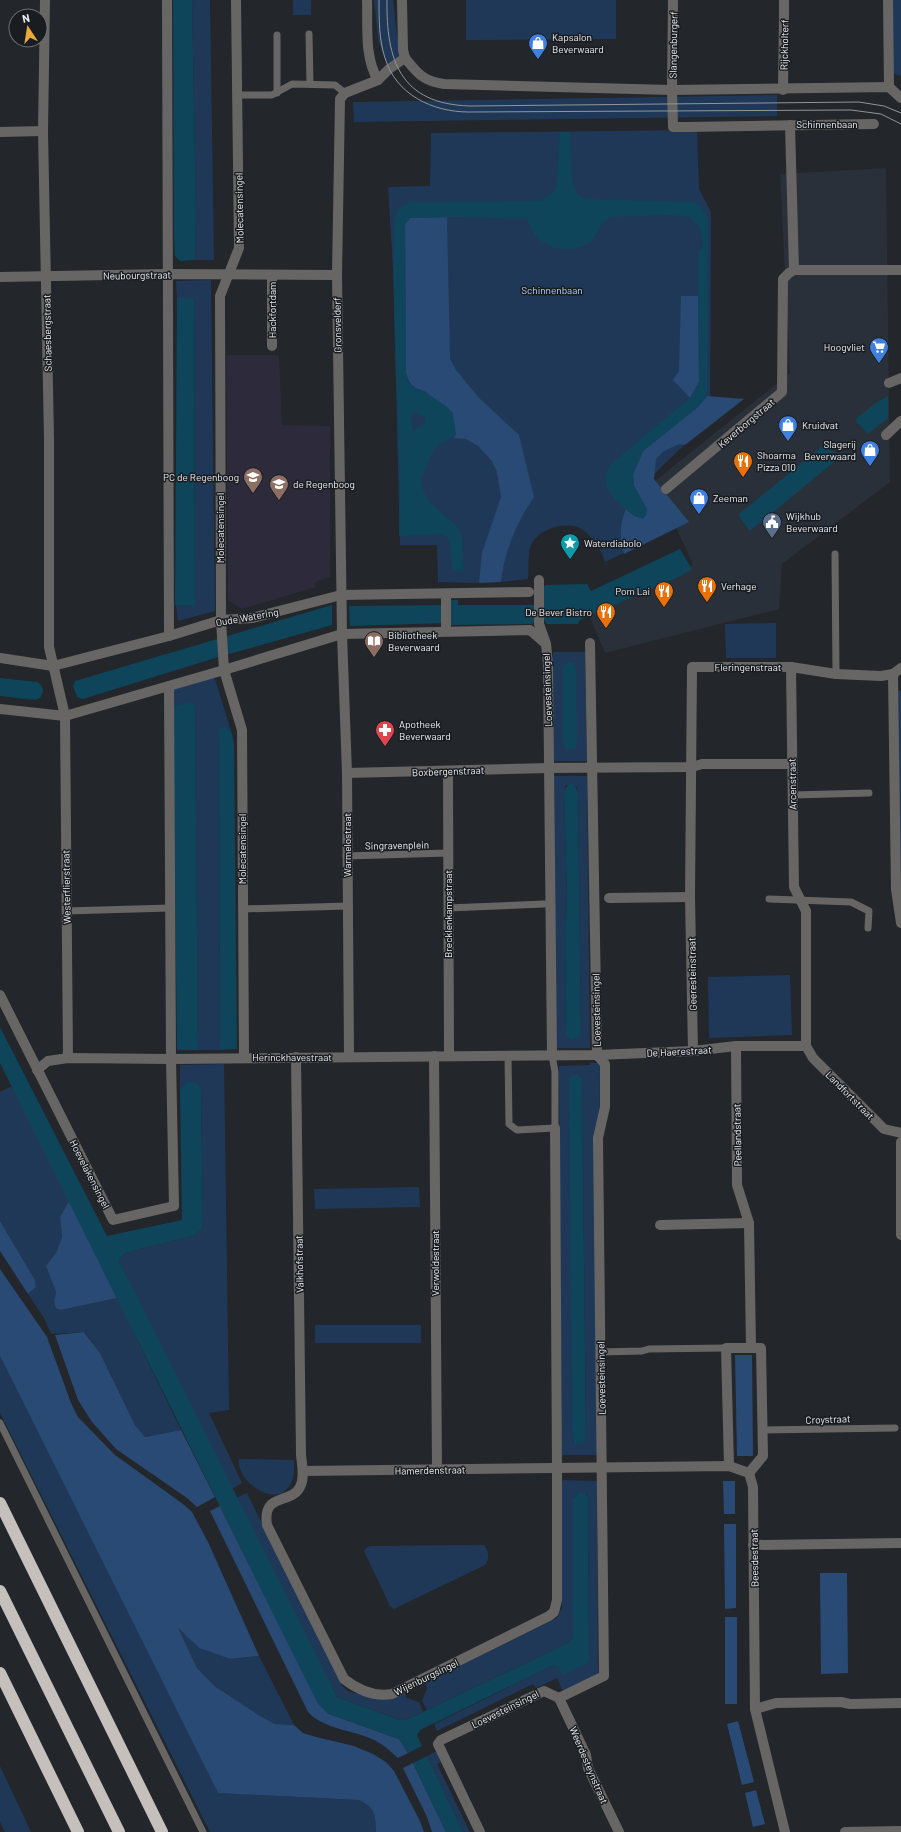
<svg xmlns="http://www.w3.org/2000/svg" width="901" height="1832" viewBox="0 0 901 1832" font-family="Barlow,sans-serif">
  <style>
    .built { fill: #293039 }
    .education { fill: #2d2a3b }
    .green { fill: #203857; fill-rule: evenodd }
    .forest { fill: #294a74 }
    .water { fill: #0e455a; fill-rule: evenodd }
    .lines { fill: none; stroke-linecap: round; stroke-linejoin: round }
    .service { stroke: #686664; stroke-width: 7 }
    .pedestrian { stroke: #686664; stroke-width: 10 }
    .minor { stroke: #686664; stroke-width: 10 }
    .motorway { stroke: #c6c0bc; stroke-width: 12 }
    .tram { stroke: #929598; stroke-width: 1 }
    .labels { text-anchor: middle; stroke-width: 3; stroke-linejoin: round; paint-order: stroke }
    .poi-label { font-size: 10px; fill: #eceef1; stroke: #191c20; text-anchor: start }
    .street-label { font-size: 10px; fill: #eceef1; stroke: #191c20 }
    .park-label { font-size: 10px; fill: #b6d6ff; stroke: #191c20 }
  </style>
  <rect width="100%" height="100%" fill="#23262a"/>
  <path class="built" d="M886 168 890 482 782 564 779 609 605 653 588 613 693 565 655 481 790 373 780 174Z"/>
  <path class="education" d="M226 355H279L282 425 330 426V577L317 581 315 584 316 587 242 609 228 600Z"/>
  <g class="green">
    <path d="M192 0H210L214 260H195L196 216Z"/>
    <rect x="293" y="0" width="18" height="15"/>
    <path d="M374 0H393L397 36 406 63 389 70 378 40Z"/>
    <path d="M466 0H616V39L466 40Z"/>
    <path d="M891 0H901V76L892 73Z"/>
    <path d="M777 95V116L354 122 353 102Z"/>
    <path d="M697 130 699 189 711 212 710 420 649 479 689 522 605 562C602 549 588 529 574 526 558 523 535 531 530 548 528 557 529 570 528 579L501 582 502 581H480L479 583 438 582 437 545H400L393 270 388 187 430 186 431 133Z"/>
    <path d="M211 280 215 611 178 621 176 605 195 606 194 298H177L176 281Z"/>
    <path d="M776 623V658H726L725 624Z"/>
    <path d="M553 652H585L587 761H554Z"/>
    <path d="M214 676 232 734 226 726 219 728 220 1050H198L195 707 173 706V688Z"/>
    <path d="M901 690V890H900L898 691Z"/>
    <path d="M554 776H587L590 1048H556ZM566 785 577 787 578 791 581 1035 570 1039 566 1034 565 925 567 900 564 790Z"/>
    <path d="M790 975 792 1035 709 1038 708 977Z"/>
    <path d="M590 1063H600L597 1455H562L559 1066 590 1065ZM579 1075 582 1078 586 1438 582 1443H574L572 1431 571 1227Z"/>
    <path d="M224 1064 229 1410 209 1413 242 1483 232 1489 119 1261 125 1253 193 1236 201 1230 203 1223 201 1090 186 1082 180 1089V1065Z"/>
    <path d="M12 1086 69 1201 60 1217 62 1237 57 1251 46 1266 56 1292 54 1301 61 1310 117 1298 181 1430 145 1437 135 1425 100 1353 85 1332 51 1334 44 1318 28 1294 36 1287 35 1280 0 1221V1092Z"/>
    <path d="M419 1187 420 1207 315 1209 314 1189Z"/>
    <rect x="315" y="1325" width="106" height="18"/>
    <path d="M0 1356 218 1793 360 1800C376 1808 375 1814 376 1832H210L0 1413Z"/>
    <path d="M239 1459 294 1460C294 1468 295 1477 290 1485 276 1510 235 1480 239 1459Z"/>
    <path d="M563 1480 597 1481 598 1674 563 1692 557 1678 536 1688 533 1684 437 1731 434 1724 554 1665 589 1662 588 1497 586 1494 576 1495 573 1498V1637L568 1643 427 1710 422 1701 427 1688 425 1683 557 1618 562 1608 561 1485Z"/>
    <path d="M247 1493 342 1686 349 1692 390 1699 404 1693 407 1698 419 1702 423 1712 408 1719 400 1720 337 1697 236 1498Z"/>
    <path d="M484 1545C489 1552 490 1557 485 1565L394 1609 390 1606 364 1551 366 1548 370 1546Z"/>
    <path d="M177 1627 199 1648 230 1659 259 1656 294 1725 275 1724 260 1716 216 1687 197 1668Z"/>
    <path d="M437 1751 441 1762 437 1764 470 1832H463L427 1756Z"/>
    <path d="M0 1766 31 1832H5L0 1822Z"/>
  </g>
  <g class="forest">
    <path d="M447 217 450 359 456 370 478 397 519 435 534 497C517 522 504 551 501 582L479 583 482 553 501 497 497 472 492 461 478 446 466 439 453 438 456 434C448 422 439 408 430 396 421 385 412 394 406 373L405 224 410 218Z"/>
    <path d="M681 296H698L699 382 690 398 673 380 679 371Z"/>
    <path d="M707 396 744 399 685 445 679 444 664 451 656 459 654 479 689 522 624 554C620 538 619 525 626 509L634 516 647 509 634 486 633 474 643 451 698 407Z"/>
    <path d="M69 1201 117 1298 61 1310 56 1308 54 1301 56 1292 46 1266 57 1251 62 1237 60 1217Z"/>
    <path d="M0 1221 35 1280 36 1287 28 1294 0 1251Z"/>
    <path d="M0 1269 47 1337 71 1403 78 1417 115 1455 183 1504 192 1512 208 1542 259 1656 230 1659 199 1648 178 1628 197 1668 216 1687 260 1716 275 1724 294 1725 303 1733 316 1737 354 1746 373 1754 386 1762 394 1771 420 1821 424 1832H376C375 1814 376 1808 359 1800L218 1793 0 1356Z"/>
    <path d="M84 1332 100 1353 135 1425 145 1437 181 1430 215 1497 197 1507 187 1498 116 1449 92 1422 78 1400 55 1335Z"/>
    <path d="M735 1355H752L753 1456H737Z"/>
    <path d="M723 1481H735V1514H724Z"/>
    <path d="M220 1506 318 1703 329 1714 399 1739 408 1753 398 1758C391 1752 384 1745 376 1741 355 1730 325 1730 308 1712L210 1511Z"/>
    <path d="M724 1524H736V1608L725 1609Z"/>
    <path d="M820 1573H847L848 1673 821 1674Z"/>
    <rect x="725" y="1617" width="12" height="87"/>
    <path d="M738 1721 754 1782 742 1785 727 1724Z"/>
    <path d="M413 1763 446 1832H432L427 1817 403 1768Z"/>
    <path d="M756 1790 765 1824 753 1827 745 1793Z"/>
  </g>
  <g class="water">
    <path d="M173 0H192L196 216 195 260 180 261 175 256 174 237Z"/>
    <path d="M560 132H570L572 184 578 195 585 199 694 202C702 206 705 211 708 220L707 396 698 407 643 451 633 474 634 486 647 509 646 515 643 519 634 516 616 501 607 488 605 476 611 464 690 398 699 382 698 251 703 247 700 228 690 217 669 215 611 217C598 223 598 237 587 244 573 253 553 250 540 240 533 235 530 227 527 219L456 217 410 218 405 224 406 373 408 382 413 387 428 394 446 406 453 413 456 435 440 444 433 451 421 478 423 490 429 502 458 527 462 536 464 570 453 571 449 540 444 534 399 536C402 429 390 322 395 216 399 207 402 205 411 202L539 201 548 197 556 189ZM413 412 425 417 426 422 413 431 411 417Z"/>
    <path d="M177 298H194L195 606 175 605Z"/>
    <path d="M888 396V418L868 434 855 420 874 404Z"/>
    <path d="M826 443 839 458 750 531 738 515Z"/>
    <path d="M680 549 692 569 679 577 580 620 578 624H547L542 618 537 619 532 624 450 625 449 623 350 626 349 606 449 605V600H458V605H542L543 587 546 585 587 584 591 591Z"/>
    <path d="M332 605V625L215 658 83 699 77 697 73 686 75 681Z"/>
    <path d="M570 662 574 664 576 668 577 744 575 749H566L563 744V668L565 664Z"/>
    <path d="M0 678 37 682 42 686 43 692 40 698 35 700 0 696Z"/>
    <path d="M191 702 195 707 198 1050H177L173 706Z"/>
    <path d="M226 726 232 734 234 744 237 1049 220 1050 219 728Z"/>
    <path d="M569 784 574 785 578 791 581 1035 574 1039H570L566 1035 565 925 567 900 564 790Z"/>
    <path d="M0 1027 107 1236 182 1220 180 1089 186 1082 197 1083 201 1090 203 1223 201 1230 193 1236 125 1253 119 1261 337 1697 400 1720 408 1719 568 1643 573 1637V1498L579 1493H585L588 1497 589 1662 563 1675 558 1666 554 1665 420 1730 417 1735 422 1746 408 1753 399 1739 329 1714 318 1703 306 1680 0 1063Z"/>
    <path d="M572 1075H579L582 1078 586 1438 583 1443H574L572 1431 569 1079Z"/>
    <path d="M427 1756 463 1832H446L413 1763Z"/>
  </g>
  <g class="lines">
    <g class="service">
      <path d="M309 34 310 84"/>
      <path d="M277 35V93"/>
      <path d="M238 95H272L292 84 335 85 345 93"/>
      <path d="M835 554 836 674"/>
      <path d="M792 795 869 793"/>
      <path d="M346 856 448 853"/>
      <path d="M769 899 851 902 869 911 868 928"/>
      <path d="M448 908 544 904"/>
      <path d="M242 909 347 906"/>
      <path d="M66 911 170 908"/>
      <path d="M508 1055 509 1124 517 1130 555 1128V1072L552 1055"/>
      <path d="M600 1352 642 1351 649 1349 726 1348"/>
      <path d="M0 1423 203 1832"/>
      <path d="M762 1430 895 1428"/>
    </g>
    <g class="pedestrian">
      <path d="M167 0 169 636"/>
      <path d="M236 0 239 248 220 296 221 620 224 670 242 730 244 1057"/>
      <path d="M784 0V14"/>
      <path d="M888 0 889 87"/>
      <path d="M672 90 673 127H686"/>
      <path d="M0 132 43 131"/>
      <path d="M889 383 901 378"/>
      <path d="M886 435 901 421"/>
      <path d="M446 594V631"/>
      <path d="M342 634 530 630 546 644 539 624V580"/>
      <path d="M546 644 548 664 552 1055"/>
      <path d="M53 666 169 636 221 620 252 618 341 595 529 592"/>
      <path d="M893 674 896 889 901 923"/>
      <path d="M169 686 171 1059"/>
      <path d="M65 716 224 670"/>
      <path d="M555 1128 557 1469"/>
      <path d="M901 1142V1235"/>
      <path d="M559 1698 604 1676 598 1138 605 1107V1064L597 1055 590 643"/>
    </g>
    <g class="minor">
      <path d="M367 0C368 26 364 57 378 80"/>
      <path d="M402 0 403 50 405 58"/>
      <path d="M672 90 673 0"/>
      <path d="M783 90 784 14"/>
      <path d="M686 127 874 124"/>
      <path d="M794 270H901"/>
      <path d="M0 277 166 274 337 275"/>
      <path d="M272 346V275"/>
      <path d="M666 489 782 392 783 279 789 273 794 270 790 125"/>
      <path d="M0 658 53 666"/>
      <path d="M791 667 794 887 806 911V1046"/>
      <path d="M224 670 342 634"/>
      <path d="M0 709 65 716 49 647V438L43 131 45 0"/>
      <path d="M65 716 68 1058"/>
      <path d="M448 772 449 1056"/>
      <path d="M347 773 549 768 692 767 702 764H791"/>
      <path d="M609 898 690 897"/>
      <path d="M0 995 113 1220 174 1206 171 1059"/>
      <path d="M736 1046 737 1185 749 1223 751 1348"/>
      <path d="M806 1046 813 1058 884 1129 901 1133"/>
      <path d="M693 1051 690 897 692 667H791L836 674 881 676 893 674 901 668"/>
      <path d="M434 1056 437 1470"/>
      <path d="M296 1057 301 1455C302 1465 305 1478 300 1487 291 1505 262 1492 267 1525L344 1679C358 1690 374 1697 392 1694L549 1616 554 1612 557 1600V1469"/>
      <path d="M349 1057 347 773 342 634 337 275 340 99 345 93 378 80 389 69 405 58C418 74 423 81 444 84L672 90 889 87 901 98"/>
      <path d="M37 1070 48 1061 68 1058 171 1059 597 1055 693 1051 736 1046H806"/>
      <path d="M660 1225 749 1223"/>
      <path d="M729 1466 726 1348H761L763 1456 749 1473"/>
      <path d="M303 1471 729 1466 749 1473 753 1487 755 1709 785 1832"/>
      <path d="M753 1545 901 1543"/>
      <path d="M755 1709 776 1703 841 1702 850 1704 901 1703"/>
      <path d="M480 1832 438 1744 441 1740 544 1691 559 1698 586 1755 588 1768 619 1832"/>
      <path d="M845 1832 901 1831"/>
    </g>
    <g class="motorway">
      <path d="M0 1503 162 1832"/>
      <path d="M0 1591 119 1832"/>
      <path d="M0 1673 78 1832"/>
    </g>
    <g class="tram">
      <path d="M379 0C379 19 379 40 385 58 396 95 433 112 469 112L851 110 881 114 901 124"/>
      <path d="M387 0C386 60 400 104 470 106L859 102 884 106 901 113"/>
    </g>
  </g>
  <defs>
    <g id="shop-pin" transform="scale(1)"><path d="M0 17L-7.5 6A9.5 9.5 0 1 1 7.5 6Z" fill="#3f7fe0" stroke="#191c20"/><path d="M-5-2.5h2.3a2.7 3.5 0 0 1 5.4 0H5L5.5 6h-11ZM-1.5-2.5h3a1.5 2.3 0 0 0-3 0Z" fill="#fff"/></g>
    <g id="supermarket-pin" transform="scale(1)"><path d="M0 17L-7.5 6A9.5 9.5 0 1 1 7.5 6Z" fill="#3f7fe0" stroke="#191c20"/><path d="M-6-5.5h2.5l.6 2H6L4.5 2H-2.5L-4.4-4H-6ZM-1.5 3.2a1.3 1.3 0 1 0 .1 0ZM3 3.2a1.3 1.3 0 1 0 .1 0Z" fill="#fff"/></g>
    <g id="restaurant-pin" transform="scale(1)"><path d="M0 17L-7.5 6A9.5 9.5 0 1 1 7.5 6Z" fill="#e8710a" stroke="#191c20"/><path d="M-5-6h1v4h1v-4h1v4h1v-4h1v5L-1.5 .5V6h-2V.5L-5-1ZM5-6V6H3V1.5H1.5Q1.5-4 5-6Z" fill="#fff"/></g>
    <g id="school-pin" transform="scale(1)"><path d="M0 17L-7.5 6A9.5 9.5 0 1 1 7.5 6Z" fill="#8d6e63" stroke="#191c20"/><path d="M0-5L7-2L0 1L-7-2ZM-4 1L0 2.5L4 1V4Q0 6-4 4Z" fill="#fff"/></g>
    <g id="civic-pin" transform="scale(1)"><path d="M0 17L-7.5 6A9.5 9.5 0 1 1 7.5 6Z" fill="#5c6f8a" stroke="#191c20"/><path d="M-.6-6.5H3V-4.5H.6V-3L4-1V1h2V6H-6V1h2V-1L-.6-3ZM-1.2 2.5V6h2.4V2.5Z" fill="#fff"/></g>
    <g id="sight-pin" transform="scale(1)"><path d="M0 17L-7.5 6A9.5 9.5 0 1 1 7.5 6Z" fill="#0f9aa8" stroke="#191c20"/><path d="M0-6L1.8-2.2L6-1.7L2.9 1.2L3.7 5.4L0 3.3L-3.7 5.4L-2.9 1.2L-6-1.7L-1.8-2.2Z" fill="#fff"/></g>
    <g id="library-pin" transform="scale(1)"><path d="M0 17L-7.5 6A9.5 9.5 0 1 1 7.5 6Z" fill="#8d6e63" stroke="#191c20"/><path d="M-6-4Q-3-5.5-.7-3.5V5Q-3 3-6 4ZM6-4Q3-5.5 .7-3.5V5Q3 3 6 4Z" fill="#fff"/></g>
    <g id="pharmacy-pin" transform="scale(1)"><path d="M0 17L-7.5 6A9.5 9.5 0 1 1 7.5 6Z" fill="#e0444e" stroke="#191c20"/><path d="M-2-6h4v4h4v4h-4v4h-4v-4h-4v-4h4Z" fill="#fff"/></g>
  </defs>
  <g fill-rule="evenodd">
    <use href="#shop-pin" x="538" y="43"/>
    <use href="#supermarket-pin" x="879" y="347"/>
    <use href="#shop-pin" x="788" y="425"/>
    <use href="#shop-pin" x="870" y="450"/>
    <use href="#restaurant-pin" x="743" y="461"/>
    <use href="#school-pin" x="253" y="477"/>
    <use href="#school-pin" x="279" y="484"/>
    <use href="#shop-pin" x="699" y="498"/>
    <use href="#civic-pin" x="772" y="522"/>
    <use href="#sight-pin" x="570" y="543"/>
    <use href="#restaurant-pin" x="707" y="586"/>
    <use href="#restaurant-pin" x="664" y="591"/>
    <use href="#restaurant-pin" x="606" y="612"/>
    <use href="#library-pin" x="374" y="641"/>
    <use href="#pharmacy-pin" x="385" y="730"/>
  </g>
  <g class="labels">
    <g class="poi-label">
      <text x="552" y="41">Kapsalon<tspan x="552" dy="12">Beverwaard</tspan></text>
      <text x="865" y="351" text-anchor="end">Hoogvliet</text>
      <text x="802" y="429">Kruidvat</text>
      <text x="856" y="448" text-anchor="end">Slagerij<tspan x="856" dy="12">Beverwaard</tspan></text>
      <text x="757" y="459">Shoarma<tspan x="757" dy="12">Pizza 010</tspan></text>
      <text x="239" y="481" text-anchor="end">PC de Regenboog</text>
      <text x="293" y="488">de Regenboog</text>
      <text x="713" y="502">Zeeman</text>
      <text x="786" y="520">Wijkhub<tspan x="786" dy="12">Beverwaard</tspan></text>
      <text x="584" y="547">Waterdiabolo</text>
      <text x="721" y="590">Verhage</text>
      <text x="650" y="595" text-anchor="end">Pom Lai</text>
      <text x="592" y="616" text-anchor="end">De Bever Bistro</text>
      <text x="388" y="639">Bibliotheek<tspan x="388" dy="12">Beverwaard</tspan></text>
      <text x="399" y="728">Apotheek<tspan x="399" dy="12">Beverwaard</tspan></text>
    </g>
    <g class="street-label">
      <text transform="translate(673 45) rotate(-89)" y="4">Slangenburgerf</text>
      <text transform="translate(784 45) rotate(-89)" y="4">Rijckholterf</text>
      <text x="827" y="128">Schinnenbaan</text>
      <text transform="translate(239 208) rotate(-91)" y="4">Molecatensingel</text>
      <text transform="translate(137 275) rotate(-1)" y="4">Neubourgstraat</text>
      <text transform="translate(272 310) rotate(-90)" y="4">Hackfortdam</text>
      <text transform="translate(337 325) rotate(-91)" y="4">Gronsvelderf</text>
      <text transform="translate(47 333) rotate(-91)" y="4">Schaesbergstraat</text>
      <text transform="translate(746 423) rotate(-40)" y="4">Keverborgstraat</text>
      <text transform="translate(220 528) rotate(-90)" y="4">Molecatensingel</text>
      <text transform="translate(247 617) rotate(-10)" y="4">Oude Watering</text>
      <text x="748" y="671">Fleringenstraat</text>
      <text transform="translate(547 690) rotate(-92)" y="4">Loevesteinsingel</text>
      <text transform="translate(448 771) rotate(-2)" y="4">Boxbergenstraat</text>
      <text transform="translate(792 784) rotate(-91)" y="4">Arcenstraat</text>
      <text transform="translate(347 845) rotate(-90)" y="4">Warmelostraat</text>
      <text transform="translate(397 845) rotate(-1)" y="4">Singravenplein</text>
      <text transform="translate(242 849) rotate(-90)" y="4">Molecatensingel</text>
      <text transform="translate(66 887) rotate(-91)" y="4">Westerflierstraat</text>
      <text transform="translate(448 914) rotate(-90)" y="4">Brecklenkampstraat</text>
      <text transform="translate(692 974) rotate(-91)" y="4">Geeresteinstraat</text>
      <text transform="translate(596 1010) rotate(-91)" y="4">Loevesteinsingel</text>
      <text transform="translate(679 1051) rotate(-3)" y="4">De Haerestraat</text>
      <text x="292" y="1061">Herinckhavestraat</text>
      <text transform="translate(850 1095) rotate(45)" y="4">Landfortstraat</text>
      <text transform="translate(737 1135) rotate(-91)" y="4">Peellandstraat</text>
      <text transform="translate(90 1174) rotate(63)" y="4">Hoevelakensingel</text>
      <text transform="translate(435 1263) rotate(-90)" y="4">Verwoldestraat</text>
      <text transform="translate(299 1264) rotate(-91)" y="4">Valkhofstraat</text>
      <text transform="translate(601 1378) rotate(-91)" y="4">Loevesteinsingel</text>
      <text transform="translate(828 1419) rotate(-2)" y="4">Croystraat</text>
      <text transform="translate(430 1470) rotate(-1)" y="4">Hamerdenstraat</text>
      <text transform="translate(754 1558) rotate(-91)" y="4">Beesdestraat</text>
      <text transform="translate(426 1677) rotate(-26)" y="4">Wijenburgsingel</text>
      <text transform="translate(505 1709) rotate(-26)" y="4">Loevesteinsingel</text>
      <text transform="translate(589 1765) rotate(67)" y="4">Weerdesteynstraat</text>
    </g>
    <g class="park-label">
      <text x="552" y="294">Schinnenbaan</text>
    </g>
  </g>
  <g transform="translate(28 28) rotate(348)"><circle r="19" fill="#191c20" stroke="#6d7074"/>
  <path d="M0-3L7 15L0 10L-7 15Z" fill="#eca93b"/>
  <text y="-6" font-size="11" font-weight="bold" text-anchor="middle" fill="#eceef1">N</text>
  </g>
</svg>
